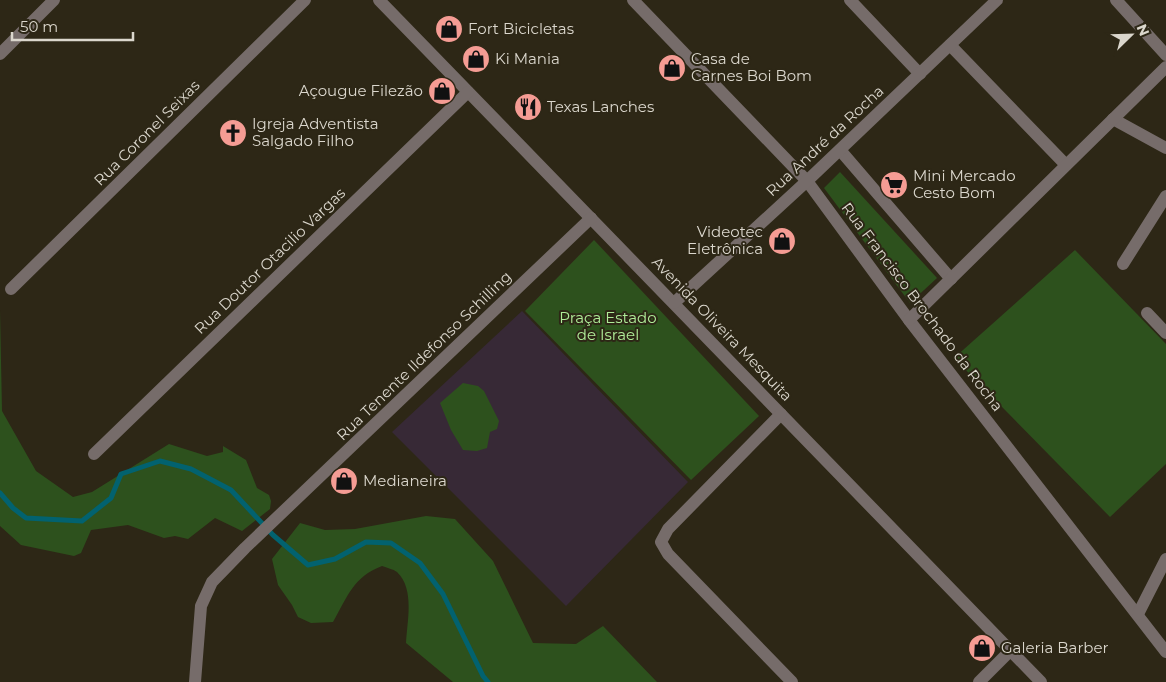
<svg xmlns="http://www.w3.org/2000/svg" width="1166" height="682" viewBox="0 0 1166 682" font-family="Montserrat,sans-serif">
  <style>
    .education { fill: #372936 }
    .green { fill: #2d511d }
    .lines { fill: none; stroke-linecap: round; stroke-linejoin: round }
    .stream { stroke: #02626f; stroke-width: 5 }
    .minor { stroke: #766c6a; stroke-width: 12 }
    .labels { text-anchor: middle; stroke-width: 4; stroke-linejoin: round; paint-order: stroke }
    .poi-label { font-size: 15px; fill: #dbd7cd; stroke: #2d2716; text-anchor: start }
    .street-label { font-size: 15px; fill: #dbd7cd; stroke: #2d2716 }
    .park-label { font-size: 15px; fill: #afec98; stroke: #2d2716 }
  </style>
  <rect width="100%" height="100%" fill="#2d2716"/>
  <path class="education" d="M522 311 688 482 566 606 392 432Z"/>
  <g class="green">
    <path d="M840 172 937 278 910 303 824 188Z"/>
    <path d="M594 240 759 416 691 480 525 311Z"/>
    <path d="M1075 250 1166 344V464L1110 517 954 358Z"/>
    <path d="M0 310 2 411 36 471 73 497 92 492 169 444 207 456 223 452V446L246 460 257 488 269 495 271 501 270 509 242 531 215 518 188 539 175 536 164 538 128 525 91 530 81 553 74 556 21 545 0 526Z"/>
    <path d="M463 383 478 386 484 391 499 421 497 429 490 432 487 448 477 451 463 450 451 430 440 403Z"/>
    <path d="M426 516 455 519 493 561 533 643 576 644 603 626 657 682H453L406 643C407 621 415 589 397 572 393 569 387 568 382 566 353 577 348 596 333 622L311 623 298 617 292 605 278 585 272 559 300 523 325 530 355 529Z"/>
  </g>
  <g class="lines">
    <path class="stream" d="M0 493 13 508 26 518 82 521 111 498 121 474 160 461 191 469 231 490 273 535 308 565 335 559 366 542 391 543 420 563 443 594 483 676 488 682"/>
    <g class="minor">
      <path d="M379 0 1041 682"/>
      <path d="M633 0 807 181 909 320 1166 652"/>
      <path d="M850 0 920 74"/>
      <path d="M1116 0 1166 55"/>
      <path d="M950 45 1066 165"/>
      <path d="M0 54 54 0"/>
      <path d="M1113 119 1166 148"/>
      <path d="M840 150 951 279"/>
      <path d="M1123 264 1166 196"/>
      <path d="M11 289 305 0"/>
      <path d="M674 303 807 181 997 0"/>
      <path d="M1147 313 1166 333"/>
      <path d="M909 320 1166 67"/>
      <path d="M781 414 668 529 661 542 668 554 792 682"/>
      <path d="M94 454 468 92"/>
      <path d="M1138 614 1166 559"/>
      <path d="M195 682 201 606 212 582 245 548 591 218"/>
      <path d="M979 682 1010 651"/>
    </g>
  </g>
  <defs>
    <g id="shop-disc" transform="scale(1.4375)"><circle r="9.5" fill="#f59c94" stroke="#2d2716"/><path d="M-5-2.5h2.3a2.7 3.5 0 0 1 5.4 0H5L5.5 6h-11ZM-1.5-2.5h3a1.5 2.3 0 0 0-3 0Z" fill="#111"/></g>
    <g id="restaurant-disc" transform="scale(1.4375)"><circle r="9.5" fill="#f59c94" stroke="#2d2716"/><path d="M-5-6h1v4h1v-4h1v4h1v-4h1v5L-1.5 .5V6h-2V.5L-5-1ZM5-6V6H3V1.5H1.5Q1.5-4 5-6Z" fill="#111"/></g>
    <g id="church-disc" transform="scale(1.4375)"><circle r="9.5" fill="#f59c94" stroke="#2d2716"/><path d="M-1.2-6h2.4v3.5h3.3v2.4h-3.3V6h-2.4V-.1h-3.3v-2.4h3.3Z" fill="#111"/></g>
    <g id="supermarket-disc" transform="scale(1.4375)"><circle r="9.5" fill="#f59c94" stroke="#2d2716"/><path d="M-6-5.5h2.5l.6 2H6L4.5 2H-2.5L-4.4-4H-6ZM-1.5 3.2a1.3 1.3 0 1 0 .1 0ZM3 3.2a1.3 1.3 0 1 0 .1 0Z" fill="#111"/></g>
  </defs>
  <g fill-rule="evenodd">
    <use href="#shop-disc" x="449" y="29"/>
    <use href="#shop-disc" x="476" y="59"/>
    <use href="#shop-disc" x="672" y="68"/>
    <use href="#shop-disc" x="442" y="91"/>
    <use href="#restaurant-disc" x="528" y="107"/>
    <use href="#church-disc" x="233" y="133"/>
    <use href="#supermarket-disc" x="894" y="185"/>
    <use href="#shop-disc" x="782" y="241"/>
    <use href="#shop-disc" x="344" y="481"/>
    <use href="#shop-disc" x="982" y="648"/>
  </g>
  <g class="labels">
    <g class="poi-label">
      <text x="468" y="34">Fort Bicicletas</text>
      <text x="495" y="64">Ki Mania</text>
      <text x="691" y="64">Casa de<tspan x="691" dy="17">Carnes Boi Bom</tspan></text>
      <text x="423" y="96" text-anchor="end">Açougue Filezão</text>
      <text x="547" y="112">Texas Lanches</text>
      <text x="252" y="129">Igreja Adventista<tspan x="252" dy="17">Salgado Filho</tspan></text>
      <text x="913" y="181">Mini Mercado<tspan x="913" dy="17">Cesto Bom</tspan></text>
      <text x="763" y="237" text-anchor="end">Videotec<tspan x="763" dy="17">Eletrônica</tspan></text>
      <text x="363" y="486">Medianeira</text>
      <text x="1001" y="653">Galeria Barber</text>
    </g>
    <g class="street-label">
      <text transform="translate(147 133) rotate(-45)" y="5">Rua Coronel Seixas</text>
      <text transform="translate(825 141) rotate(-43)" y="5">Rua André da Rocha</text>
      <text transform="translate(270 261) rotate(-44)" y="5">Rua Doutor Otacilio Vargas</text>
      <text transform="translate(922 307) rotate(53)" y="5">Rua Francisco Brochado da Rocha</text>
      <text transform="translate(722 329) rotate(46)" y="5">Avenida Oliveira Mesquita</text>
      <text transform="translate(424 356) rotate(-44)" y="5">Rua Tenente Ildefonso Schilling</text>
    </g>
    <g class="park-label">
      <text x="608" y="323">Praça Estado<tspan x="608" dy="17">de Israel</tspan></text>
    </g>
  </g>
  <g transform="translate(1131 35) rotate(67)" stroke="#2d2716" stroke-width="4" paint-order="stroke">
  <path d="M0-4L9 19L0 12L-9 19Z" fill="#dbd7cd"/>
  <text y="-8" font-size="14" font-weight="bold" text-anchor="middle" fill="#dbd7cd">N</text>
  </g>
  <path d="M12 32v8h121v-8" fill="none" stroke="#dbd7cd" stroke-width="2.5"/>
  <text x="20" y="32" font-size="15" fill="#dbd7cd" stroke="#2d2716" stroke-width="4" paint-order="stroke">50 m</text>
</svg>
